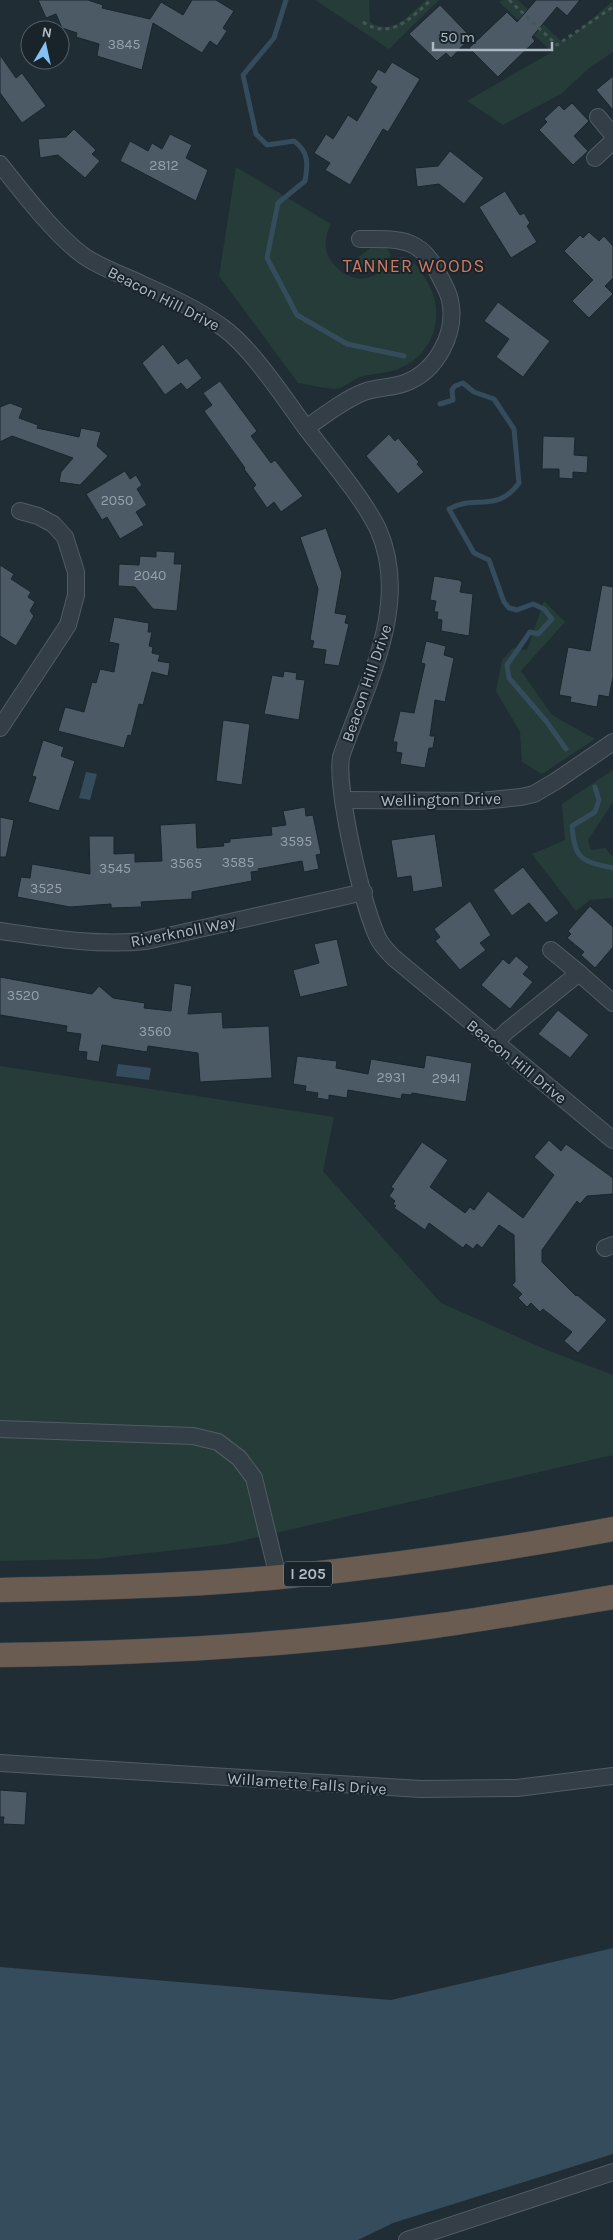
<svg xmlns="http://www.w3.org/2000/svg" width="613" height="2240" viewBox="0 0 613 2240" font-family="Karla,sans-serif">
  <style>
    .green { fill: #263c38 }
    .water { fill: #344c5c }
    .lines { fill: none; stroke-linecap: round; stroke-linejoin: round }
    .stream { stroke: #344c5c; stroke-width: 5 }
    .building { fill: #4b5a64; stroke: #1b252c }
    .minor-casing { stroke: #515c64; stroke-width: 18 }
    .highway-casing { stroke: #3e4950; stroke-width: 25 }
    .path { stroke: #435756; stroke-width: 3; stroke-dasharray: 4 4; stroke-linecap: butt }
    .minor { stroke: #333e46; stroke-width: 16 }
    .highway { stroke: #6b5c51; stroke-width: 24 }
    .labels { text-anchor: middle; stroke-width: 4; stroke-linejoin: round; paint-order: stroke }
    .number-label { font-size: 14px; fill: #94a1ab }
    .shield { fill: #19232a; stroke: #818c95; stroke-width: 1 }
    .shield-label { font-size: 15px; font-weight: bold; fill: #adb9c3 }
    .street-label { font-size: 16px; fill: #adb9c3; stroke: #19232a }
    .neighbourhood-label { font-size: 18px; letter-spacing: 1px; fill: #ce7a5e; stroke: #19232a }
  </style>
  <rect width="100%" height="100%" fill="#202d35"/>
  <g class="green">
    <path d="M315 0H369L370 22C393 37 410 14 426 0H439L389 49Z"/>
    <path d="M503 0H518L563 43 613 1V52L589 68 561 94 503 125 467 101 552 52 499 2Z"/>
    <path d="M236 167 331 224C326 233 324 243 327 253 331 263 338 270 347 275 379 290 388 254 405 257 416 260 426 279 431 289 444 319 432 355 400 368 387 374 373 373 360 377 352 380 346 386 340 388 333 391 307 384 298 383L219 276Z"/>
    <path d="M381 240 391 255 380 266 367 272 356 259Z"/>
    <path d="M544 601 565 622 521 671 552 715 595 739 542 774 522 762 520 732 496 691 502 660 513 648 527 650Z"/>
    <path d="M613 770V802L588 840 591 850 605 848 613 857V898L590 900 576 911 532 854 565 840 562 804Z"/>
    <path d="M0 1066 334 1117 323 1171 441 1303 547 1350 613 1375V1455L228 1544 96 1559 0 1561Z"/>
  </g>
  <g class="water">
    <path d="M86 772 97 774 90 800 79 798Z"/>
    <path d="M118 1064 151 1068 149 1080 116 1076Z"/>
    <path d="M613 1948V2154L393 2223 358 2240H0V1967L391 2000Z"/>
  </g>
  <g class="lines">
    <g class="stream">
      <path d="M286 0 274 38 243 75 256 134 267 145 294 141C309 152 308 164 305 181L278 203 267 258 297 315 347 344 404 356"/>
      <path d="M440 404 453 400 452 390 455 386 463 383 474 392 494 399 514 429 519 483C496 514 475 494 449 509L474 553 489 560 504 602 509 608 517 610 533 604 544 609 552 619 538 634 530 632 507 665 509 678 546 721 566 749"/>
      <path d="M595 787 599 800 595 812 572 826C575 860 581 861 613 868"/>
    </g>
  </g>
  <g class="building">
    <path d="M38 0H88L103 5 102 8 150 19 161 2 183 15 192 0H216L234 11 223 28 227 31 217 46 210 41 202 53 153 23 142 70 97 56 99 44 76 37 77 33 62 28 56 14 46 18Z"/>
    <path d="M536 0H580L567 16 557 7 532 37 535 41 498 77 469 48 507 12 517 22Z"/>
    <path d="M440 5 471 37 451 58 446 53 437 61 409 34Z"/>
    <path d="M0 55 16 78 22 73 46 106 22 123 0 93Z"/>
    <path d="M392 62 420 79 388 132 383 129 350 185 325 170 330 163 314 153 326 134 333 139 348 115 357 121 377 87 370 82 378 69 385 73Z"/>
    <path d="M613 76V110L596 90Z"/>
    <path d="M572 103 589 121 574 136 588 151 573 165 539 130 547 122 544 119 559 105 564 110Z"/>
    <path d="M74 129 96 150 92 154 100 161 85 178 58 155 40 158 38 139 66 137Z"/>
    <path d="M170 134 192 145 186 158 208 170 196 201 120 161 130 141 148 151 152 143 162 149Z"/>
    <path d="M450 151 484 178 464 204 439 184 417 187 415 168 438 166Z"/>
    <path d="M505 191 520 215 524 213 530 223 527 226 537 242 511 258 479 207Z"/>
    <path d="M589 232 599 241 604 236 613 246V278L605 286 613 294 589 318 572 301 593 280 564 251 580 235 583 238Z"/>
    <path d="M498 302 550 341 523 377 496 357 509 339 484 321Z"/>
    <path d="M163 344 178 364 187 358 202 378 187 390 181 383 165 395 142 363Z"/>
    <path d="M220 381 257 431 251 436 271 463 275 460 303 496 281 512 274 502 267 508 253 488 256 485 244 469 245 468 204 411 212 405 203 393Z"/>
    <path d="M10 403 23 408 19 418 38 425 37 428 79 437 81 428 101 432 97 446 108 456 80 485 59 482 61 472 73 458 12 436 0 442V407Z"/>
    <path d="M389 434 395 441 398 438 419 462 417 464 424 472 398 494 366 456Z"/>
    <path d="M543 436 575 437 574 455 588 456 587 473 573 472V479L559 478V469H542Z"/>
    <path d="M125 471 130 479 136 475 142 485 137 489 147 505 136 512 144 525 120 539 107 517 102 520 86 494Z"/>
    <path d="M326 528 342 573 335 613 347 615 345 623 349 624 339 666 324 664 326 650 312 648 314 641 310 640 318 589 300 537Z"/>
    <path d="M156 551 175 552 174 564H182L177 611 153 609 135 587 118 586 119 564 139 565 140 556 156 557Z"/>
    <path d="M0 565 14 574 11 579 31 592 28 597 35 602 30 611 34 616 16 646 0 636Z"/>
    <path d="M434 576 459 580 462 582 460 592 473 594 469 636 441 631 442 620 437 619 438 612H434L436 601 430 600Z"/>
    <path d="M602 585 613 587V677L609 697 599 695 597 707 570 702 571 697 559 695 568 647 590 651Z"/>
    <path d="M114 617 149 623 148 632H152L149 646 153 647 152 653 160 655 158 661 170 663 168 676 152 672 143 705 139 704 131 736 128 735 124 748 58 731 65 707 84 712 92 682 96 683 100 669 114 672 119 644 109 642Z"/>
    <path d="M426 641 446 646 444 655 454 658 445 702 435 700 430 736H435L433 748H429L425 768 400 764 402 753 396 752 397 742H393L400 711 414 713 425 664 421 663Z"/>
    <path d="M284 671 297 673 296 679 305 680 299 720 264 714 272 675 283 677Z"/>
    <path d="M223 720 250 724 242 785 216 781Z"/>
    <path d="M43 740 64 747 61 756 75 761 59 811 28 802 36 777 32 776Z"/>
    <path d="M305 807 306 816 313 815 321 854 316 855 319 869 304 872 302 861 258 869 259 871 251 872 252 881 192 892V899L141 902 142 907 111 908V904L70 907 17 897 21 877 30 878 32 864 90 874 89 836H114V854L135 853V862L162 861 160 825 196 823 197 848 224 846 223 843 230 842V839L272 835 271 827 286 825 283 811Z"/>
    <path d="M0 817 14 820 6 857H0Z"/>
    <path d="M435 834 443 887 413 892 411 876 397 878 391 840Z"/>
    <path d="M523 867 559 913 546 923 529 903 512 916 493 890Z"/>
    <path d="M470 901 491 935 480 943 486 950 460 970 435 941 440 937 434 929Z"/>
    <path d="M590 906 613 927V947L595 968 581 955 584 952 567 938 571 934 568 931Z"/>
    <path d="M337 939 348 986 300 997 293 970 319 963 314 944Z"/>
    <path d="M516 956 529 967 523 974 533 982 510 1009 481 985 503 959 509 964Z"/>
    <path d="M0 977 92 994 99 986 113 998 145 1003 144 1008 171 1011 174 983 192 986 188 1014 222 1012 223 1028 269 1026 272 1078 200 1082 198 1053 148 1046 147 1052 102 1045 99 1062 86 1060 87 1052 78 1051 81 1034 66 1032 67 1026 0 1015Z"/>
    <path d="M558 1010 589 1035 570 1058 538 1034Z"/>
    <path d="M426 1055 472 1063 466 1102 412 1093 411 1095 402 1094 401 1099 348 1090 347 1098 329 1095V1100L317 1098 318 1093 305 1091 306 1086 293 1084 297 1056 337 1061 336 1068 368 1074 371 1059 424 1068Z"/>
    <path d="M549 1140 561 1151 566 1144 613 1178V1194L587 1196 580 1204 577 1201 542 1250V1262L576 1296 577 1295 607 1320 578 1353 564 1341 572 1332 543 1309 540 1312 531 1303 527 1307 518 1298 522 1294 512 1285 515 1282 514 1235 499 1225 482 1248 477 1244 473 1249 466 1244 463 1248 429 1223 425 1230 394 1208 396 1206 393 1204 395 1201 389 1196 394 1189 391 1187 422 1142 448 1160 430 1187 465 1213 470 1207 474 1210 488 1191 523 1218 554 1175 534 1157Z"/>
    <path d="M0 1790 27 1792 25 1825 3 1824 4 1817H0Z"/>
  </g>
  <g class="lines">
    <g class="minor-casing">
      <g id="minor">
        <path d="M598 117 613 135"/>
        <path d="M595 158 613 141"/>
        <path d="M0 164C22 192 56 236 84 256 98 266 117 273 133 280 163 294 195 307 222 327 250 346 285 399 306 428 328 457 363 498 378 529 412 605 365 686 341 757 336 790 363 910 379 940 383 947 388 952 394 958L613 1140"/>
        <path d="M306 428C324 416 343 400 364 392 377 387 392 388 405 383 437 371 457 333 450 300 448 291 443 283 439 275 421 236 398 239 360 239"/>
        <path d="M0 728 68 625 76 595V572L65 537 53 524 38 516 20 511"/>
        <path d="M343 800 481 801 521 797 534 794 556 781 613 742"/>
        <path d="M0 931C49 938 97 946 146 941L364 892"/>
        <path d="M551 950 579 973"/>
        <path d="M495 1043 507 1031 579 973 613 1003"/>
        <path d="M605 1248 613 1245"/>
        <path d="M0 1429 193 1436 218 1442 239 1458 254 1478 278 1577"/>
        <path d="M0 1763 421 1789 517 1788 613 1776"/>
        <path d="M407 2240 613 2172"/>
      </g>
    </g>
    <g class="highway-casing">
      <g id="highway">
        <path d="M0 1590C93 1588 187 1586 280 1577 392 1566 502 1550 613 1529"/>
        <path d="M0 1655C145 1653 290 1646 434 1626 494 1618 553 1607 613 1597"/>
      </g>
    </g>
    <g class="path">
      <path d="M509 0 557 45 613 7"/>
      <path d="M363 22C390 41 411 18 431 0"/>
    </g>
    <use href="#minor" class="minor"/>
    <use href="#highway" class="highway"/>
  </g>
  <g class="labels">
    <g class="number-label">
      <text x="124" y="49">3845</text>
      <text x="164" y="170">2812</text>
      <text x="117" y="505">2050</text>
      <text x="150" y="580">2040</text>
      <text x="296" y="846">3595</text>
      <text x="238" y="867">3585</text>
      <text x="186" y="868">3565</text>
      <text x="115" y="873">3545</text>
      <text x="46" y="893">3525</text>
      <text x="23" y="1000">3520</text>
      <text x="155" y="1036">3560</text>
      <text x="391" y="1082">2931</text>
      <text x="446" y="1083">2941</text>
    </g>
    <rect class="shield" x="284" y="1561.5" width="48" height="25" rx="4"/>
    <g class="shield-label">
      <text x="308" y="1579">I 205</text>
    </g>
    <g class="street-label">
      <text transform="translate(164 298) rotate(27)" y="6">Beacon Hill Drive</text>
      <text transform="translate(366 683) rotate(-71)" y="6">Beacon Hill Drive</text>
      <text transform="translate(441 799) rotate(-1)" y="6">Wellington Drive</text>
      <text transform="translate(183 931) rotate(-11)" y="6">Riverknoll Way</text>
      <text transform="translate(517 1061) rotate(39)" y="6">Beacon Hill Drive</text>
      <text transform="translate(307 1783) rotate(4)" y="6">Willamette Falls Drive</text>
    </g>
    <g class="neighbourhood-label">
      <text x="414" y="272">TANNER WOODS</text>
    </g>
  </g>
  <g transform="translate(45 45) rotate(9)"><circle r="24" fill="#19232a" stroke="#545f67"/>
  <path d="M0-4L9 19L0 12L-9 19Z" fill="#83c2f3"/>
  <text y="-8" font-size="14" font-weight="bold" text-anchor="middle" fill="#adb9c3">N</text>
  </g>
  <path d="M433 42v8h119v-8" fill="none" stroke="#adb9c3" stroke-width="2.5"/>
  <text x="440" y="42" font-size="15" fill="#adb9c3" stroke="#19232a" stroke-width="4" paint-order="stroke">50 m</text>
</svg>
